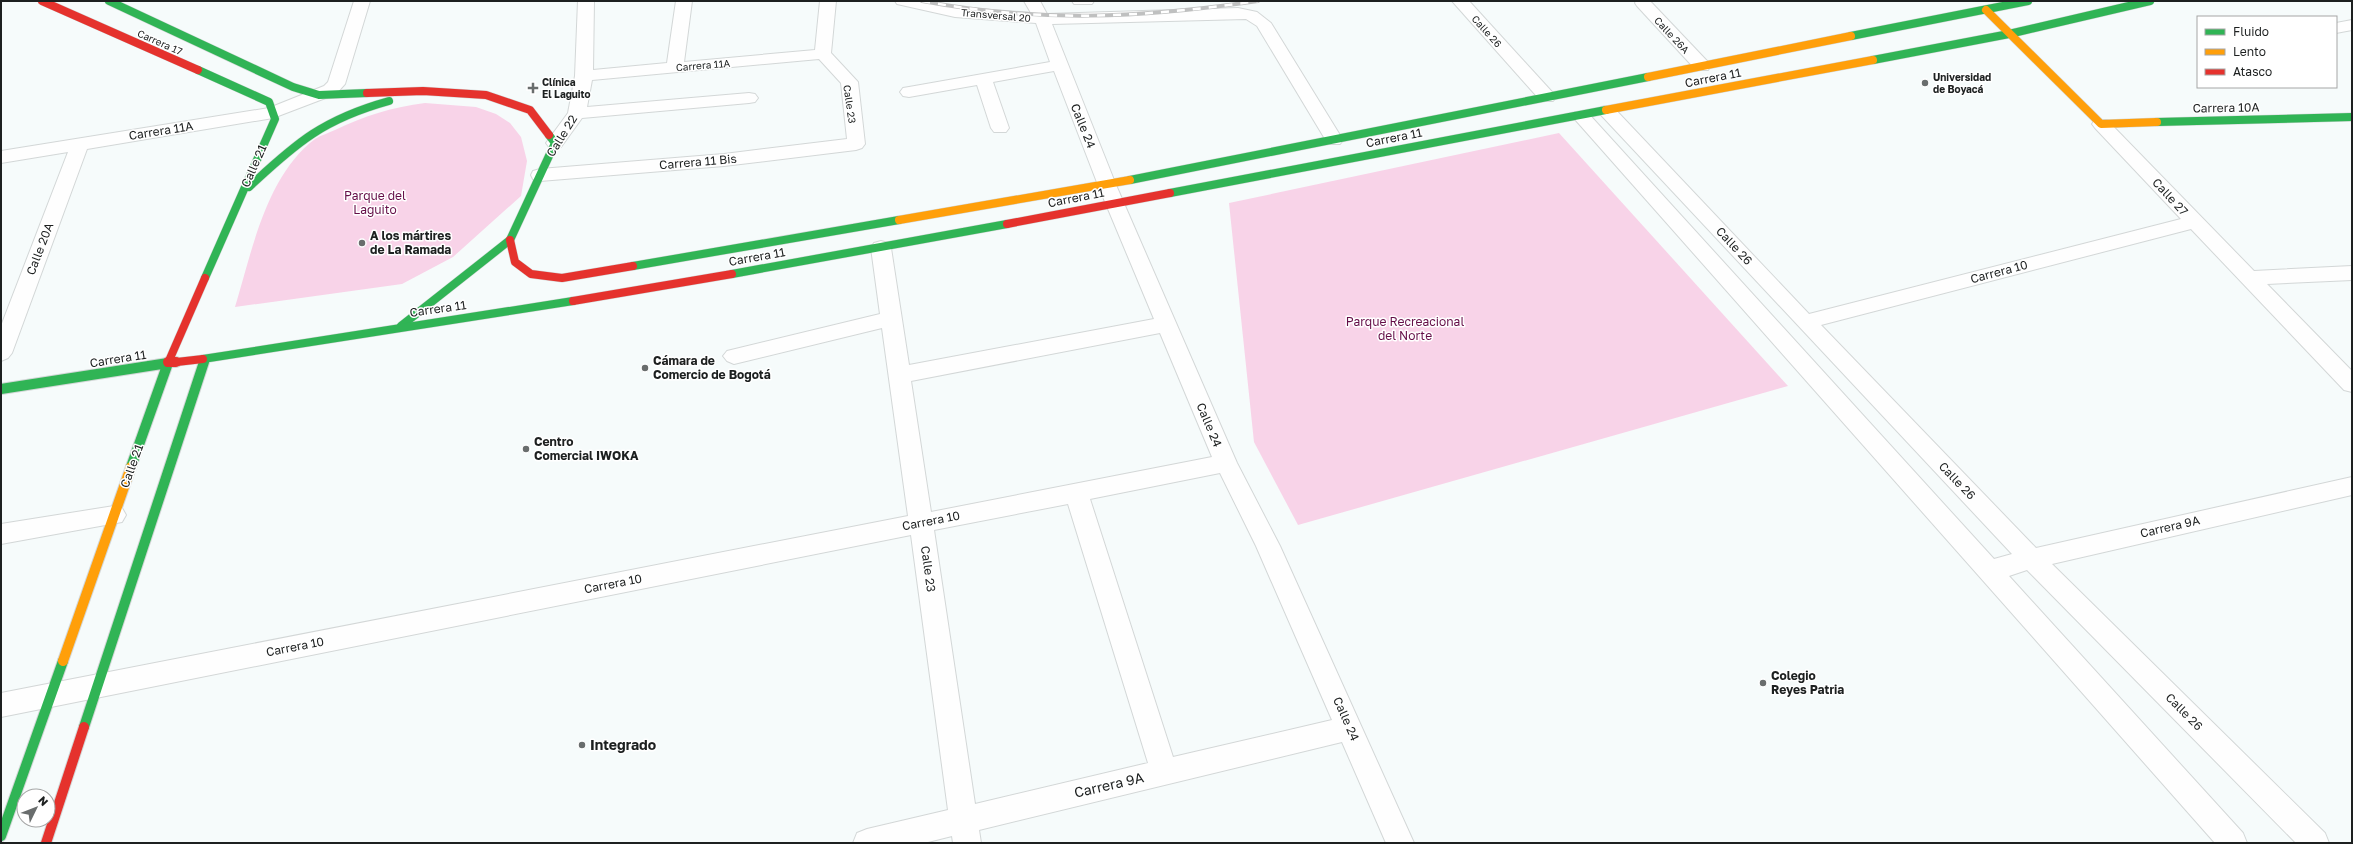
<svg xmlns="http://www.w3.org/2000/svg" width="2353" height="844" viewBox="0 0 2353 844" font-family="'Golos Text',sans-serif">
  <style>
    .green { fill: #f8d3e8 }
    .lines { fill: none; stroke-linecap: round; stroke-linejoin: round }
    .street-casing { stroke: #d3d7d7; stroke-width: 2 }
    .fast-far1-casing { stroke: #d3d7d7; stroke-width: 9 }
    .fast-casing { stroke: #d3d7d7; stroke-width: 12 }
    .slow-far1-casing { stroke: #d3d7d7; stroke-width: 9 }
    .slow-casing { stroke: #d3d7d7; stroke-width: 12 }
    .jam-far1-casing { stroke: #d3d7d7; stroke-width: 9 }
    .jam-casing { stroke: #d3d7d7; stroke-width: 12 }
    .street { fill: #fefefe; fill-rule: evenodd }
    .fast-far1 { stroke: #30b455; stroke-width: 8 }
    .fast { stroke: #30b455; stroke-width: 10 }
    .slow-far1 { stroke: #ff9f0a; stroke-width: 8 }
    .slow { stroke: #ff9f0a; stroke-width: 10 }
    .jam-far1 { stroke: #e5322d; stroke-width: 8 }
    .jam { stroke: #e5322d; stroke-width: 10 }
    .rail-casing { stroke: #bfc0c0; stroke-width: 4 }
    .rail { stroke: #fff; stroke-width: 2.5; stroke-dasharray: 8; stroke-linecap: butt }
    .poi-dot { fill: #696d6d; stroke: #fff; stroke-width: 1.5 }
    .labels { text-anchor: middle; stroke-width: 3; stroke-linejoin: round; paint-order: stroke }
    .far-street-label { font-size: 10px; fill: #1d2020; stroke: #fff }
    .far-poi-label { font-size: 10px; font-weight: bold; fill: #1d2020; stroke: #fff; text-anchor: start }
    .street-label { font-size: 12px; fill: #1d2020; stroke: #fff }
    .park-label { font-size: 12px; fill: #640d47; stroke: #fff }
    .poi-label { font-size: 12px; font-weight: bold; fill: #1d2020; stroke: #fff; text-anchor: start }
    .near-poi-label { font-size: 14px; font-weight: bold; fill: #1d2020; stroke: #fff; text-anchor: start }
    .near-street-label { font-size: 14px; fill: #1d2020; stroke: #fff }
  </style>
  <rect width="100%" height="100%" fill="#f6fbfb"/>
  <g class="green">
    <path d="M425 103 476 107 496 114 510 123 521 137 527 161 521 196 453 257 402 284 235 307C252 251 266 176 315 139 321 135 329 133 335 130 364 116 393 107 425 103Z"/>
    <path d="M1559 133 1788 386 1298 525 1254 442 1229 203Z"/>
  </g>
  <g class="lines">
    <g class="street-casing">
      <g id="street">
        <path d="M354 1H370L345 84 336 94 273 118 87 149 12 353 8 358 1 361V326L68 152 1 163V151L269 108 324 86 328 82Z"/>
        <path d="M578 1H594L593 70 667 63 676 1H692L684 62 815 50 820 1H836L831 53 858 82 865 144 862 148 856 150 724 166 540 181 533 179 531 175 533 171 540 169 724 154 847 139 841 83 819 59 592 80 587 107 749 93 755 94 758 98 755 102 749 103 582 118 561 147 555 149 549 147 546 143 568 113 575 76Z"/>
        <path d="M895 1H926L955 7 1031 13 1024 1H1040L1047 14 1238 8 1257 12 1271 23 1343 140 1340 144H1328L1257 26 1246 19 1052 24 1116 185 1237 463 1280 546 1414 843H1386L1342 742 979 830 981 843H953L952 836 924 843H853L857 833 867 829 948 810 911 535 1 717V693L908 516 882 328 734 364 727 361 723 356 727 351 880 314 871 248 874 243 881 241 888 243 891 248 909 365 1154 319 1098 185 1054 71 993 82 1009 128 1006 132H994L991 128 977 85 909 97 903 96 900 92 903 88 909 87 1050 62 1036 23 955 17 897 4ZM1160 333 1212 457 931 512 911 381ZM1220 473 1256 546 1332 720 1173 757 1090 499ZM1068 504 1148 763 975 804 934 530Z"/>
        <path d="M1072 1H1094L1092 4H1074Z"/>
        <path d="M1452 1H1469L1553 93 1556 97 1553 101H1541Z"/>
        <path d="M1636 1H1650L1708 62 1710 66 1708 70H1696L1637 6 1635 3Z"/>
        <path d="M2352 20V30L2336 33V23Z"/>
        <path d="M1607 106 1613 107 1809 314 2181 219 2095 128 2092 124 2095 120H2107L2254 271 2352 266V280L2267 284 2352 371V392L2344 390 2191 229 1821 325 2036 548 2352 477V495L2052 564 2325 833 2329 843H2296L2027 570 2009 576 2243 833 2247 843H2215L1572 116 1575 112H1587L1994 559 2012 554 1601 115 1598 111 1601 107Z"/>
        <path d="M114 506 122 508 126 515 122 522 1 544V524Z"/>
      </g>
    </g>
    <g class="fast-far1-casing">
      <g id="fast-far1">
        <path d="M109 1 293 87 319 95 367 93"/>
        <path d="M1851 36 2028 1"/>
        <path d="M1873 60 2009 34 2150 1"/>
        <path d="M198 70 269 102 275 119 205 278"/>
        <path d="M2157 122 2352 117"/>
        <path d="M1130 180 1648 77"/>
        <path d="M249 187C297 142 324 119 389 101"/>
        <path d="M1170 193 1606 110"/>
        <path d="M633 266 899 220"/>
        <path d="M732 274 1007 224"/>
        <path d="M401 326 510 240 555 143 549 135"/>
        <path d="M203 359 573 301"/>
        <path d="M204 363 205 359"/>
      </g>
    </g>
    <g class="fast-casing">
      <g id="fast">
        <path d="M1 389 168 363 131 467"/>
        <path d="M84 727 204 362"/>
        <path d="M1 836 63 661"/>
      </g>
    </g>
    <g class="slow-far1-casing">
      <g id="slow-far1">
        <path d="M1986 10 2101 124 2157 122"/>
        <path d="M1648 77 1851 36"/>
        <path d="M1606 110 1873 60"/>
        <path d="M899 220 1130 180"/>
      </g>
    </g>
    <g class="slow-casing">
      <path id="slow" d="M63 661 131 467"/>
    </g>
    <g class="jam-far1-casing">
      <g id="jam-far1">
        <path d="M42 1 198 70"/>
        <path d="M367 93 423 91 486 95 530 110 549 135"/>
        <path d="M1007 224 1170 193"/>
        <path d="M510 240 515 262 531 274 562 278 633 266"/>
        <path d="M573 301 732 274"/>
        <path d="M203 359 168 363 205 278"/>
      </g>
    </g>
    <g class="jam-casing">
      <g id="jam">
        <path d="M168 362H176"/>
        <path d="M46 843 84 727"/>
      </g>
    </g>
    <use href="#street" class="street"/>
    <use href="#fast-far1" class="fast-far1"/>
    <use href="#fast" class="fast"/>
    <use href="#slow-far1" class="slow-far1"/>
    <use href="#slow" class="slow"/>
    <use href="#jam-far1" class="jam-far1"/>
    <use href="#jam" class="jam"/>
    <g class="rail-casing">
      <path id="rail" d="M922 1C1040 23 1140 18 1258 1"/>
    </g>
    <use href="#rail" class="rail"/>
  </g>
  <g class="poi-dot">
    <circle cx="1925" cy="83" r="4"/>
    <path d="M531 82h4v4h4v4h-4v4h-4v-4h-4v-4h4z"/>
    <circle cx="362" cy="243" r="4"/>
    <circle cx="645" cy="368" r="4"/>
    <circle cx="526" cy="449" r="4"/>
    <circle cx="1763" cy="683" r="4"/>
    <circle cx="582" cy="745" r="4"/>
  </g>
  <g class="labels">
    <g class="far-street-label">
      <text transform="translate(996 15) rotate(5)" y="4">Transversal 20</text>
      <text transform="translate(1487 31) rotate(48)" y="4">Calle 26</text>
      <text transform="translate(1672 35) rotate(47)" y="4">Calle 26A</text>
      <text transform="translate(160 42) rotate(24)" y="4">Carrera 17</text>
      <text transform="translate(703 65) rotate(-5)" y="4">Carrera 11A</text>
      <text transform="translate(850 104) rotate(82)" y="4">Calle 23</text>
    </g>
    <g class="far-poi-label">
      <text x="1933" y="81">Universidad<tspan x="1933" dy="12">de Boyacá</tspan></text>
      <text x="542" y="86">Clínica<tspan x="542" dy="12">El Laguito</tspan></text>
    </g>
    <g class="street-label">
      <text transform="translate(1713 78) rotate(-11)" y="4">Carrera 11</text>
      <text transform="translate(2226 108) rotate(-1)" y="4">Carrera 10A</text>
      <text transform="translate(1083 126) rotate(68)" y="4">Calle 24</text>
      <text transform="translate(161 131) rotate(-9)" y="4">Carrera 11A</text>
      <text transform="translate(562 136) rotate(-58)" y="4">Calle 22</text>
      <text transform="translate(1394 138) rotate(-11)" y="4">Carrera 11</text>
      <text transform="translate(698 162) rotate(-5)" y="4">Carrera 11 Bis</text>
      <text transform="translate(254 166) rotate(-66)" y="4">Calle 21</text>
      <text transform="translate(2170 197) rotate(47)" y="4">Calle 27</text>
      <text transform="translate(1076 198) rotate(-11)" y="4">Carrera 11</text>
      <text transform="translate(1734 246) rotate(47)" y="4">Calle 26</text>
      <text transform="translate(40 249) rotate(-69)" y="4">Calle 20A</text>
      <text transform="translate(757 257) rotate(-10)" y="4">Carrera 11</text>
      <text transform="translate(1999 272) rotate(-15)" y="4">Carrera 10</text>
      <text transform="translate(438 309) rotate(-8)" y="4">Carrera 11</text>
      <text transform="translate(118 359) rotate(-9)" y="4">Carrera 11</text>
      <text transform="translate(1209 425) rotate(67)" y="4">Calle 24</text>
      <text transform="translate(132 466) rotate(-70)" y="4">Calle 21</text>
      <text transform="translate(1957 481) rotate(46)" y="4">Calle 26</text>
      <text transform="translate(931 521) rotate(-11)" y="4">Carrera 10</text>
      <text transform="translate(2170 527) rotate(-13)" y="4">Carrera 9A</text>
      <text transform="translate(928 569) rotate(82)" y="4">Calle 23</text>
      <text transform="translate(613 584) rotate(-11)" y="4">Carrera 10</text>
      <text transform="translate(295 647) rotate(-11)" y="4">Carrera 10</text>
      <text transform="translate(2184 712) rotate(45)" y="4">Calle 26</text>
      <text transform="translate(1346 719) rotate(66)" y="4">Calle 24</text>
    </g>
    <g class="park-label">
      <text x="375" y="200">Parque del<tspan x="375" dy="14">Laguito</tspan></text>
      <text x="1405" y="326">Parque Recreacional<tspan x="1405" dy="14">del Norte</tspan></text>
    </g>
    <g class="poi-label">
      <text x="370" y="240">A los mártires<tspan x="370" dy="14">de La Ramada</tspan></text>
      <text x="653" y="365">Cámara de<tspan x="653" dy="14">Comercio de Bogotá</tspan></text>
      <text x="534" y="446">Centro<tspan x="534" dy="14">Comercial IWOKA</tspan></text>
      <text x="1771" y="680">Colegio<tspan x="1771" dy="14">Reyes Patria</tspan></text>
    </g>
    <g class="near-poi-label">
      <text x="590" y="750">Integrado</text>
    </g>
    <g class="near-street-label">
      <text transform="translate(1109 785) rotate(-13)" y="5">Carrera 9A</text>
    </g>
  </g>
  <rect width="2353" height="844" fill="none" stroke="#1d2020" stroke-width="4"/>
  <rect x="2197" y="16" width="140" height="72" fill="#ffffff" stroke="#a5a6a6"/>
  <rect x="2205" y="29" width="20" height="6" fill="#30b455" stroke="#a5a6a6"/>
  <text x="2233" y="36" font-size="12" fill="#1d2020">Fluido</text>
  <rect x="2205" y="49" width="20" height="6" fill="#ff9f0a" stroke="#a5a6a6"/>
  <text x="2233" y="56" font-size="12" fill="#1d2020">Lento</text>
  <rect x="2205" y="69" width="20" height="6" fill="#e5322d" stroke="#a5a6a6"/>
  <text x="2233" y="76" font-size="12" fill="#1d2020">Atasco</text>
  <g transform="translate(36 808) rotate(47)"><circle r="19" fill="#ffffff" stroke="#a5a6a6"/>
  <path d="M0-3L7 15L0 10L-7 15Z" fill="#696d6d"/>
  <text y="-6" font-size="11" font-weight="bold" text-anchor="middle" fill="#1d2020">N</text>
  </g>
</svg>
